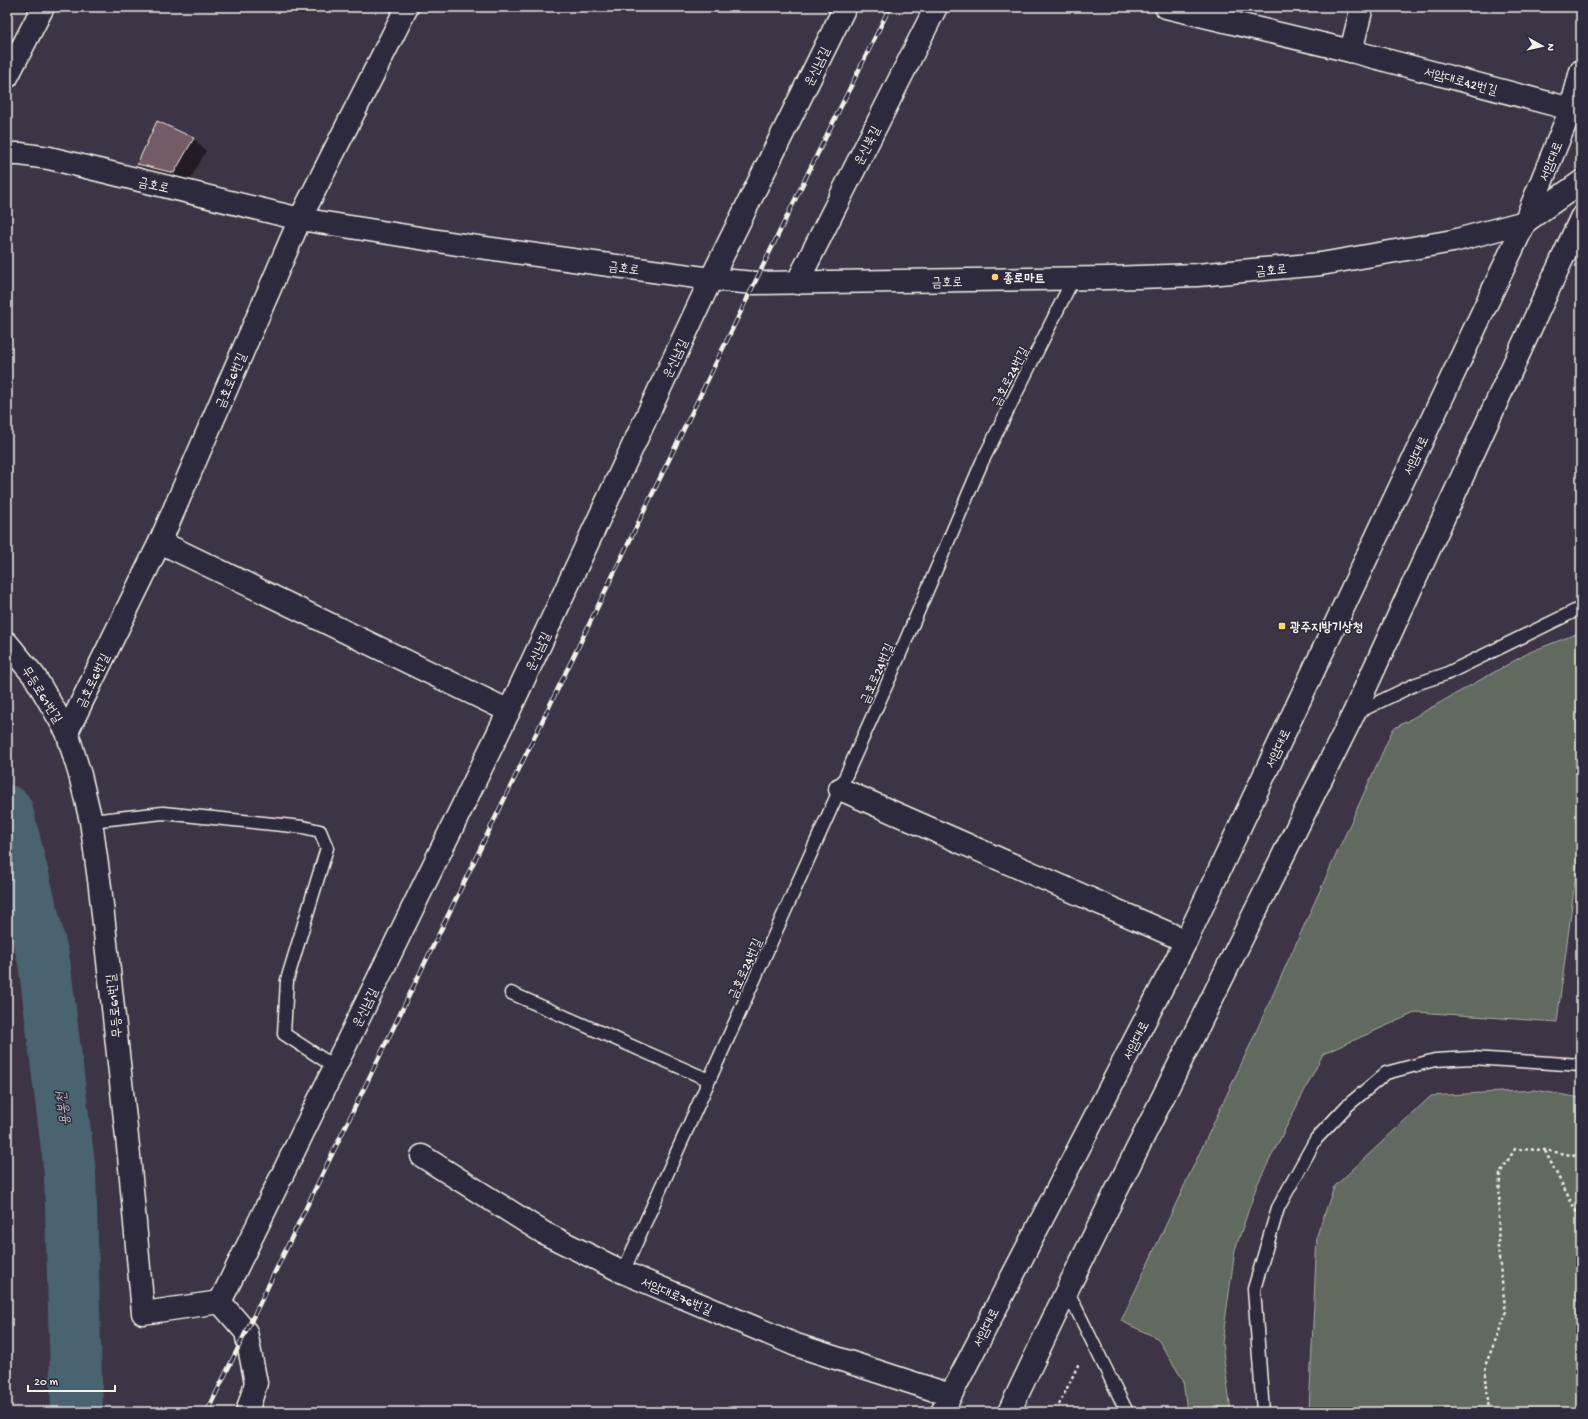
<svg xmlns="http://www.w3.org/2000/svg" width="1588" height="1419" viewBox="0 0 1588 1419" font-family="'Gochi Hand','Poor Story',sans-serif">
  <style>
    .green { fill: #606a5e; stroke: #aaaea3 }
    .shadow { fill: #0007 }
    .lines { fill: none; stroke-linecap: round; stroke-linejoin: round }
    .river { stroke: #4a6371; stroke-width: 52 }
    .building { fill: #735b65; stroke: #f4f1e8 }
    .lane-casing { stroke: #f4f1e8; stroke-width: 15 }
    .street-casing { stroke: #f4f1e8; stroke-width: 25 }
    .secondary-casing { stroke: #f4f1e8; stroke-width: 25 }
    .primary-casing { stroke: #f4f1e8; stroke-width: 25 }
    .path { stroke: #f4f1e8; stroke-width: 2.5; stroke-dasharray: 3 3; stroke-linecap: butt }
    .lane { stroke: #2f2a3d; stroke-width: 12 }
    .street { stroke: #2f2a3d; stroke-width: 22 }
    .secondary { stroke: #2f2a3d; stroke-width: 22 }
    .primary { stroke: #2f2a3d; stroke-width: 22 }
    .rail-casing { stroke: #f4f1e8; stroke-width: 4.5 }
    .rail { stroke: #2f2a3d; stroke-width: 3; stroke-dasharray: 9; stroke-linecap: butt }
    .poi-dot { fill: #ffd166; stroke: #2f2a3d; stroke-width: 1.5 }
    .labels { text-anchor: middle; stroke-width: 3; stroke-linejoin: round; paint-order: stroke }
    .street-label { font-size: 13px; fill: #f4f1e8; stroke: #2f2a3d }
    .poi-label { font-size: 13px; font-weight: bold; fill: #f4f1e8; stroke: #2f2a3d; text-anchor: start }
    .water-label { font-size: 14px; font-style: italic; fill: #b0b8b8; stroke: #2f2a3d }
  </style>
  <rect width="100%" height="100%" fill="#3d3445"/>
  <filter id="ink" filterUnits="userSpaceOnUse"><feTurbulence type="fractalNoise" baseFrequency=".025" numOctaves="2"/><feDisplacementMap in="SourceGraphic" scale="8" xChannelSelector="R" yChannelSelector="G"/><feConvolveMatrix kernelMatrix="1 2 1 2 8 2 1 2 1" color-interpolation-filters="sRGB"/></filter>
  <g filter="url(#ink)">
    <g class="green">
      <path d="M1581 632V834L1557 1022 1417 1012 1323 1054 1257 1185 1235 1250 1222 1343 1231 1412H1187L1183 1380 1157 1338 1121 1321 1251 1043 1393 729 1530 652Z"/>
      <path d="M1535 1090 1581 1098V1412H1309L1317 1235 1334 1187 1431 1096Z"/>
    </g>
    <path class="shadow" d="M158 123 194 139 206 151 187 185 150 177 138 164Z"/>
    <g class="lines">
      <path class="river" d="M7 811 44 961 70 1173 77 1412"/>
    </g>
    <path class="building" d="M157 121 194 138 174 173 137 164Z"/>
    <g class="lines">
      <g class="lane-casing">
        <g id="lane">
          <path d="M1354 714 1416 684 1446 674 1581 608"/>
          <path d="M91 821 163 813 303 827 320 831 327 848 287 980 284 1034 335 1067"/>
          <path d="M511 993 709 1080"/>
          <path d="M623 1272 891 675 982 462 1073 279"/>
          <path d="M1067 1290 1127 1412"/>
          <path d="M1263 1412 1254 1289 1278 1208 1316 1139 1347 1106 1386 1073 1435 1060 1472 1058 1581 1065"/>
        </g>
      </g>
      <g class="street-casing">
        <g id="street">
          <path d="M1166 7 1351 51 1571 109"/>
          <path d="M1351 51 1362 7"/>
          <path d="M7 154H20L49 158 300 219 457 244 711 279 754 283 1108 278 1197 275 1321 264 1453 241 1525 222 1581 182"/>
          <path d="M797 283 936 7"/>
          <path d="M160 542 509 711"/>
          <path d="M7 643 35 677 67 732 80 775 91 821 100 887 129 1156 143 1313 220 1302"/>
          <path d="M67 732 160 542 300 219 407 7"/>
          <path d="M840 789 1186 941"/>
          <path d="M422 1156 544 1233 623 1272 796 1345 950 1395"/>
          <path d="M220 1302 509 711 711 279 845 7"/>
          <path d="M220 1302 246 1332 256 1383 247 1412"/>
        </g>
      </g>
      <g class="secondary-casing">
        <path id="secondary" d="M7 77 43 7"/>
      </g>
      <g class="primary-casing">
        <g id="primary">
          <path d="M942 1412 1186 941 1525 222 1571 109 1581 71"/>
          <path d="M1009 1412 1067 1290 1353 715 1581 218"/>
        </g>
      </g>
      <g class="path">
        <path d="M1545 1151 1581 1221"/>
        <path d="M1059 1405 1079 1363"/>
        <path d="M1489 1412 1485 1366 1506 1314 1498 1250 1500 1173 1515 1149 1545 1150 1581 1157"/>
      </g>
      <use href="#lane" class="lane"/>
      <use href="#street" class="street"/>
      <use href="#secondary" class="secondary"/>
      <use href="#primary" class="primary"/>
      <g class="rail-casing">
        <path id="rail" d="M207 1412 809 171 890 7"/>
      </g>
      <use href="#rail" class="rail"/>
    </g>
  </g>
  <g class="poi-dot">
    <circle cx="995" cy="277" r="4"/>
    <rect x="1278" y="622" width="8" height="8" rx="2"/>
  </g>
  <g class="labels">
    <g class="street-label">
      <text transform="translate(816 66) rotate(-64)" y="5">운신남길</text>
      <text transform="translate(1461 80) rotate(15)" y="5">서암대로42번길</text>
      <text transform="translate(866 145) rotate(-63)" y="5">운신북길</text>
      <text transform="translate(1550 161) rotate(-68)" y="5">서암대로</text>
      <text transform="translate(154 184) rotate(13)" y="5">금호로</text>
      <text transform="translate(624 267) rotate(8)" y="5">금호로</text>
      <text transform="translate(1271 269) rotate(-5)" y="5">금호로</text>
      <text transform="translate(947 281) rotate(-1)" y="5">금호로</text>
      <text transform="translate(674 358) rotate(-65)" y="5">운신남길</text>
      <text transform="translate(1009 376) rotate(-63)" y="5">금호로24번길</text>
      <text transform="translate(230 380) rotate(-67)" y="5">금호로6번길</text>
      <text transform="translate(1415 455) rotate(-65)" y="5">서암대로</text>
      <text transform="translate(537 651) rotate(-65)" y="5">운신남길</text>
      <text transform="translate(876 673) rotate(-66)" y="5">금호로24번길</text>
      <text transform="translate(92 680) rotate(-64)" y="5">금호로6번길</text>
      <text transform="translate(43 694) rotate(58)" y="5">무등로61번길</text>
      <text transform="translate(1277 748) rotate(-65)" y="5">서암대로</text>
      <text transform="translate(744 968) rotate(-66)" y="5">금호로24번길</text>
      <text transform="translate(113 1006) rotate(-96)" y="5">무등로61번길</text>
      <text transform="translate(364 1007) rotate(-64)" y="5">운신남길</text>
      <text transform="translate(1135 1040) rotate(-63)" y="5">서암대로</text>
      <text transform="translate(677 1295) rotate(23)" y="5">서암대로76번길</text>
      <text transform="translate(985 1327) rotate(-63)" y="5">서암대로</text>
    </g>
    <g class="poi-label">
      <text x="1003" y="282">종로마트</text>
      <text x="1290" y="631">광주지방기상청</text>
    </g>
    <g class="water-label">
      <text transform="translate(62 1109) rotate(-97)" y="5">용봉천</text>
    </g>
  </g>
  <rect width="1588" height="1419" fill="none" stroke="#2f2a3d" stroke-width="24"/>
  <rect x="12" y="12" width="1564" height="1395" fill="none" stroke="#f4f1e8" stroke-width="1.5" filter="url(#ink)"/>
  <g transform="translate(1542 46) rotate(98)" stroke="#2f2a3d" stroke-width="3" paint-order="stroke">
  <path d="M0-3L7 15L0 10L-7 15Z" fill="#f4f1e8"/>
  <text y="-6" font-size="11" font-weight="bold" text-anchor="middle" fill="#f4f1e8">N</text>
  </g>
  <path d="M28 1385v6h87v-6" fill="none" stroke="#f4f1e8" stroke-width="2"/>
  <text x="34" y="1385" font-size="12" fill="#f4f1e8" stroke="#2f2a3d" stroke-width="3" paint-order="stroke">20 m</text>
</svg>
